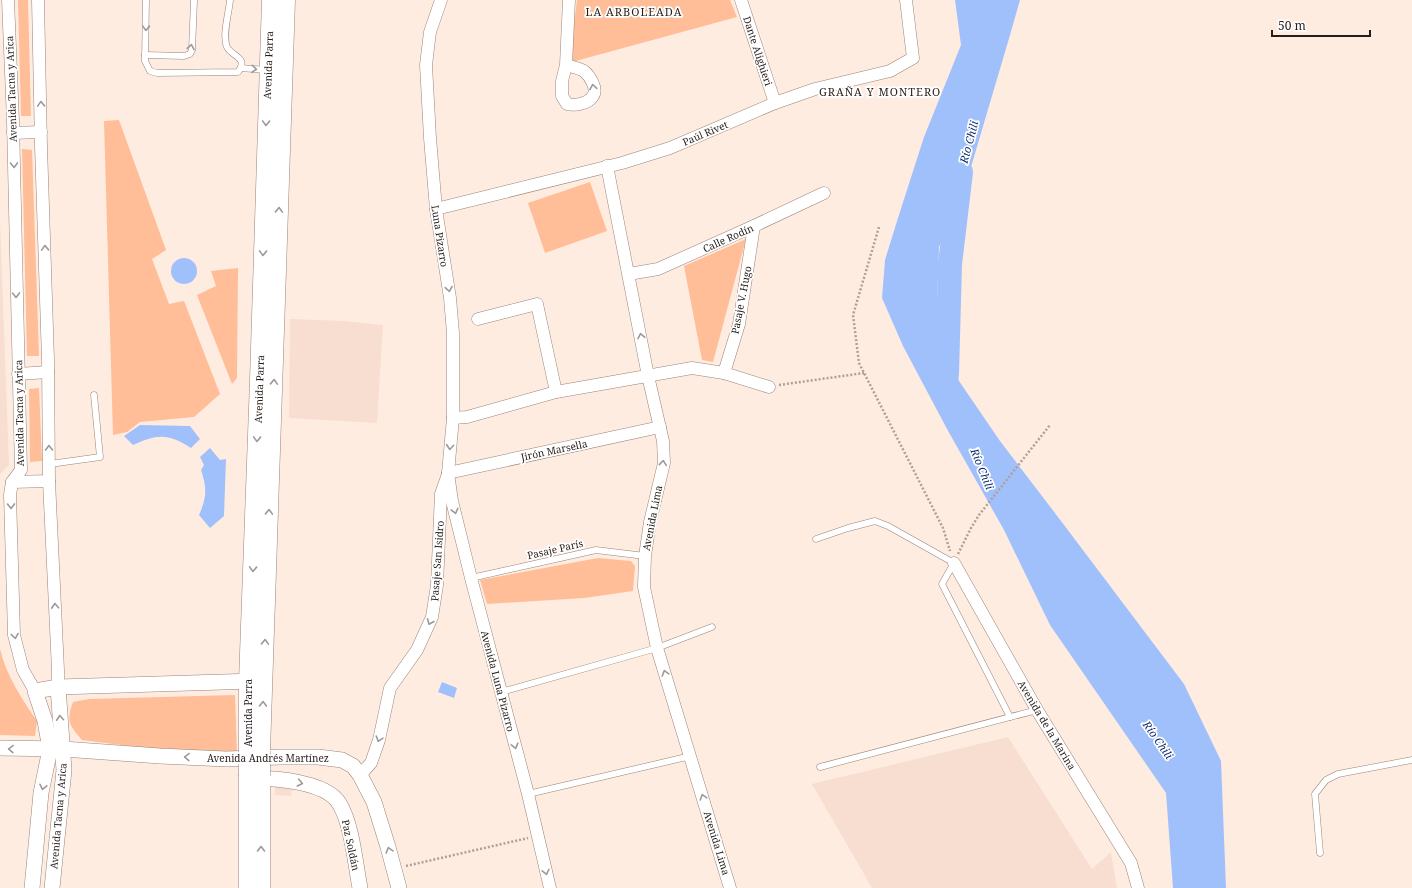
<svg xmlns="http://www.w3.org/2000/svg" width="1412" height="888" viewBox="0 0 1412 888" font-family="'Noto Serif',serif">
  <style>
    .built { fill: #f7ded0 }
    .green { fill: #ffbd98 }
    .water { fill: #a0c0fc }
    .lines { fill: none; stroke-linecap: round; stroke-linejoin: round }
    .river { stroke: #a0c0fc; stroke-width: 24 }
    .service-casing { stroke: #998478; stroke-width: 7 }
    .minor-casing { stroke: #998478; stroke-width: 13 }
    .tertiary-casing { stroke: #998478; stroke-width: 16 }
    .primary-casing { stroke: #998478; stroke-width: 19 }
    .path { stroke: #af9f97; stroke-width: 2.5; stroke-dasharray: 2 2; stroke-linecap: butt }
    .service { stroke: #fff; stroke-width: 6 }
    .minor { stroke: #fff; stroke-width: 12 }
    .tertiary { stroke: #fff; stroke-width: 15 }
    .primary { stroke: #fff; stroke-width: 18 }
    .primary-bridge-casing { stroke: #998478; stroke-width: 19; stroke-linecap: butt }
    .primary-bridge { stroke: #fff; stroke-width: 18 }
    .oneway { stroke: #9d9998 }
    .labels { text-anchor: middle; stroke-width: 3.5; stroke-linejoin: round; paint-order: stroke }
    .street-label { font-size: 10px; fill: #261d19; stroke: #fff }
    .neighbourhood-label { font-size: 11px; letter-spacing: 1px; fill: #261d19; stroke: #fff }
    .water-label { font-size: 11px; font-style: italic; fill: #0f2e72; stroke: #fff }
  </style>
  <rect width="100%" height="100%" fill="#ffece1"/>
  <g class="built">
    <path d="M0 221 9 465 0 474Z"/>
    <path d="M290 319 343 321 383 325 377 423 289 418Z"/>
    <path d="M1008 737 1092 869 1111 852 1117 888H872L812 784Z"/>
    <path d="M275 787 292 788 291 796 275 795Z"/>
  </g>
  <g class="green">
    <path d="M18 0H28L31 116H21Z"/>
    <path d="M577 0H730L737 17 572 62 573 31Z"/>
    <path d="M119 120 166 250 152 259 169 304 184 301 220 394 194 417 140 422 127 432 113 435 104 121Z"/>
    <path d="M22 149 32 150 39 356H27Z"/>
    <path d="M590 182 607 231 545 253 528 203Z"/>
    <path d="M746 239 713 362 702 360 684 266Z"/>
    <path d="M238 268 237 378 232 384 197 295 216 286 211 271Z"/>
    <path d="M39 388 42 461 30 462 29 389Z"/>
    <path d="M598 558 631 561 635 566 633 591 584 598 487 604 480 580Z"/>
    <path d="M0 649C6 675 22 699 37 721L35 736 0 735Z"/>
    <path d="M235 695 237 753 144 748 82 740C69 725 66 721 73 702L89 699Z"/>
  </g>
  <g class="water">
    <path d="M955 0H1020L1010 35 966 184 939 247 937 303 959 381 1000 441 1058 517 1184 684 1221 761 1226 888H1173L1166 793 1050 625 1004 530 947 429 903 346 882 298 885 260 897 221 924 137 961 45Z"/>
    <circle cx="184" cy="271" r="13"/>
    <path d="M140 425 190 426 200 439 191 448C168 433 157 434 133 445L124 436Z"/>
    <path d="M210 448 220 460 226 459 224 516 210 528 199 515C207 497 207 488 201 470L204 465 200 457Z"/>
    <path d="M442 682 457 688 454 698 438 692Z"/>
  </g>
  <g class="lines">
    <path class="river" d="M947 374 950 264 961 172"/>
    <g class="service-casing">
      <g id="service">
        <path d="M146 0 145 61 150 71 157 73 238 72C249 57 232 57 227 47 222 35 229 13 230 0"/>
        <path d="M145 55 184 56 190 54 192 50 194 0"/>
        <path d="M241 68 267 70"/>
        <path d="M50 464 100 457 94 395"/>
        <path d="M816 539 848 528 875 521 888 526 954 563 942 584 1010 717"/>
        <path d="M471 578 596 550 645 556"/>
        <path d="M501 692 657 648 712 627"/>
        <path d="M820 767 1037 710"/>
        <path d="M528 794 691 756"/>
        <path d="M1320 853 1315 794 1326 780 1338 774 1412 760"/>
      </g>
    </g>
    <g class="minor-casing">
      <g id="minor">
        <path d="M8 0 13 121 21 470 12 482 10 495 14 635 23 670 35 691"/>
        <path d="M38 0 41 146 48 360 49 481 58 670V687"/>
        <path d="M441 0 430 32 426 65 430 138 436 209 450 298 453 333V418L448 473 452 501 471 578 528 794 550 888"/>
        <path d="M741 0 775 103"/>
        <path d="M566 65C572 67 579 68 584 71 590 76 598 89 593 96 588 104 575 106 567 104L562 96V81L566 65 569 0"/>
        <path d="M13 133 41 132"/>
        <path d="M607 166 648 376 663 441 664 463 650 522 645 556 644 587 657 648 730 888"/>
        <path d="M436 209 622 163 670 148 775 103 815 89 890 71 913 58 906 0"/>
        <path d="M629 274 658 269 754 226 824 193"/>
        <path d="M478 319 537 304 556 392"/>
        <path d="M724 373 739 324 754 226"/>
        <path d="M18 374 48 372"/>
        <path d="M453 418 467 417 556 392 692 368 724 373 769 387"/>
        <path d="M448 473 660 427"/>
        <path d="M12 482 49 481"/>
        <path d="M954 563 1037 710 1131 863 1138 888"/>
        <path d="M360 775 371 763 379 740 390 688 417 650 432 617 437 585 441 494 448 474"/>
      </g>
    </g>
    <g class="tertiary-casing">
      <g id="tertiary">
        <path d="M0 748 63 749 160 756 226 759 281 757H318L342 760 353 766 360 775 374 802 388 847 399 888"/>
        <path d="M250 778C273 778 325 781 339 803 352 824 355 862 360 888"/>
        <path d="M32 888 41 793 50 749 45 721 35 691 58 687 258 681"/>
        <path d="M52 888 64 770 58 687"/>
      </g>
    </g>
    <g class="primary-casing">
      <g id="primary">
        <path d="M248 750V681L259 380 271 0"/>
        <path d="M261 751 286 0"/>
        <path d="M248 888V776"/>
        <path d="M261 888V776"/>
      </g>
    </g>
    <g class="path">
      <path d="M879 227 853 315 859 363 943 528 950 551"/>
      <path d="M779 385 864 373"/>
      <path d="M958 554 971 528 979 515 1050 425"/>
      <path d="M406 866 528 838"/>
    </g>
    <use href="#service" class="service"/>
    <use href="#minor" class="minor"/>
    <use href="#tertiary" class="tertiary"/>
    <use href="#primary" class="primary"/>
    <g class="primary-bridge-casing">
      <g id="primary-bridge">
        <path d="M248 750V776"/>
        <path d="M261 751V776"/>
      </g>
    </g>
    <use href="#primary-bridge" class="primary-bridge"/>
  </g>
  <defs><path id="oneway-chevron" d="M-2-3.5L2.5 0L-2 3.5" fill="none" stroke-width="1.6" stroke-linecap="round" stroke-linejoin="round"/></defs>
  <g class="oneway">
    <use href="#oneway-chevron" transform="translate(146 28) rotate(92)"/>
    <use href="#oneway-chevron" transform="translate(191 47) rotate(-80)"/>
    <use href="#oneway-chevron" transform="translate(254 69) rotate(5)"/>
    <use href="#oneway-chevron" transform="translate(593 87) rotate(-99)"/>
    <use href="#oneway-chevron" transform="translate(41 104) rotate(-92)"/>
    <use href="#oneway-chevron" transform="translate(266 123) rotate(92)"/>
    <use href="#oneway-chevron" transform="translate(14 165) rotate(89)"/>
    <use href="#oneway-chevron" transform="translate(279 210) rotate(-88)"/>
    <use href="#oneway-chevron" transform="translate(45 248) rotate(-92)"/>
    <use href="#oneway-chevron" transform="translate(263 253) rotate(92)"/>
    <use href="#oneway-chevron" transform="translate(449 289) rotate(81)"/>
    <use href="#oneway-chevron" transform="translate(16 295) rotate(89)"/>
    <use href="#oneway-chevron" transform="translate(641 336) rotate(-101)"/>
    <use href="#oneway-chevron" transform="translate(274 382) rotate(-88)"/>
    <use href="#oneway-chevron" transform="translate(257 439) rotate(92)"/>
    <use href="#oneway-chevron" transform="translate(450 447) rotate(95)"/>
    <use href="#oneway-chevron" transform="translate(49 448) rotate(-91)"/>
    <use href="#oneway-chevron" transform="translate(663 463) rotate(-84)"/>
    <use href="#oneway-chevron" transform="translate(11 506) rotate(89)"/>
    <use href="#oneway-chevron" transform="translate(455 511) rotate(76)"/>
    <use href="#oneway-chevron" transform="translate(269 512) rotate(-88)"/>
    <use href="#oneway-chevron" transform="translate(253 569) rotate(92)"/>
    <use href="#oneway-chevron" transform="translate(55 606) rotate(-93)"/>
    <use href="#oneway-chevron" transform="translate(430 622) rotate(113)"/>
    <use href="#oneway-chevron" transform="translate(15 636) rotate(81)"/>
    <use href="#oneway-chevron" transform="translate(265 642) rotate(-88)"/>
    <use href="#oneway-chevron" transform="translate(665 673) rotate(-107)"/>
    <use href="#oneway-chevron" transform="translate(263 704) rotate(-89)"/>
    <use href="#oneway-chevron" transform="translate(60 718) rotate(-94)"/>
    <use href="#oneway-chevron" transform="translate(379 739) rotate(107)"/>
    <use href="#oneway-chevron" transform="translate(515 746) rotate(75)"/>
    <use href="#oneway-chevron" transform="translate(11 749) rotate(-178)"/>
    <use href="#oneway-chevron" transform="translate(187 757) rotate(-178)"/>
    <use href="#oneway-chevron" transform="translate(300 783) rotate(11)"/>
    <use href="#oneway-chevron" transform="translate(43 787) rotate(102)"/>
    <use href="#oneway-chevron" transform="translate(703 797) rotate(-107)"/>
    <use href="#oneway-chevron" transform="translate(261 849) rotate(-90)"/>
    <use href="#oneway-chevron" transform="translate(389 850) rotate(-106)"/>
    <use href="#oneway-chevron" transform="translate(546 872) rotate(77)"/>
  </g>
  <g class="labels">
    <g class="street-label">
      <text transform="translate(758 51) rotate(72)" y="4">Dante Alighieri</text>
      <text transform="translate(268 65) rotate(-88)" y="4">Avenida Parra</text>
      <text transform="translate(11 89) rotate(-92)" y="4">Avenida Tacna y Arica</text>
      <text transform="translate(705 133) rotate(-23)" y="4">Paúl Rivet</text>
      <text transform="translate(440 236) rotate(81)" y="4">Luna Pizarro</text>
      <text transform="translate(728 238) rotate(-24)" y="4">Calle Rodín</text>
      <text transform="translate(741 300) rotate(-79)" y="4">Pasaje V. Hugo</text>
      <text transform="translate(259 389) rotate(-88)" y="4">Avenida Parra</text>
      <text transform="translate(19 413) rotate(-91)" y="4">Avenida Tacna y Arica</text>
      <text transform="translate(554 450) rotate(-12)" y="4">Jirón Marsella</text>
      <text transform="translate(652 518) rotate(-79)" y="4">Avenida Lima</text>
      <text transform="translate(555 549) rotate(-13)" y="4">Pasaje París</text>
      <text transform="translate(437 561) rotate(-86)" y="4">Pasaje San Isidro</text>
      <text transform="translate(498 681) rotate(75)" y="4">Avenida Luna Pizarro</text>
      <text transform="translate(248 713) rotate(-90)" y="4">Avenida Parra</text>
      <text transform="translate(1047 725) rotate(59)" y="4">Avenida de la Marina</text>
      <text x="268" y="762">Avenida Andrés Martínez</text>
      <text transform="translate(58 816) rotate(-85)" y="4">Avenida Tacna y Arica</text>
      <text transform="translate(717 843) rotate(73)" y="4">Avenida Lima</text>
      <text transform="translate(351 845) rotate(78)" y="4">Paz Soldán</text>
    </g>
    <g class="neighbourhood-label">
      <text x="634" y="16">LA ARBOLEADA</text>
      <text x="880" y="96">GRAÑA Y MONTERO</text>
    </g>
    <g class="water-label">
      <text transform="translate(969 142) rotate(-75)" y="4">Río Chili</text>
      <text transform="translate(982 469) rotate(68)" y="4">Río Chili</text>
      <text transform="translate(1158 740) rotate(55)" y="4">Río Chili</text>
    </g>
  </g>
  <path d="M1272 30v6h98v-6" fill="none" stroke="#261d19" stroke-width="2"/>
  <text x="1278" y="30" font-size="12" fill="#261d19" stroke="#ffffff" stroke-width="3" paint-order="stroke">50 m</text>
</svg>
